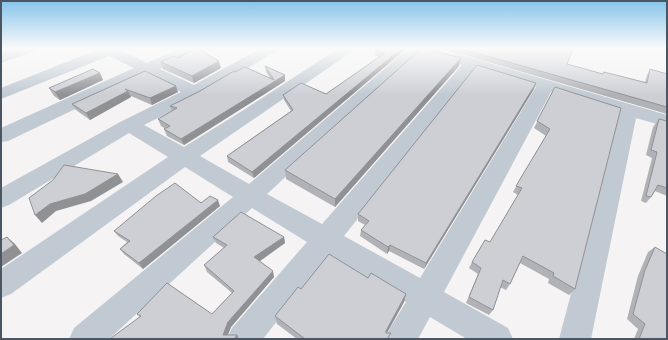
<svg xmlns="http://www.w3.org/2000/svg" width="668" height="340" viewBox="0 0 668 340" font-family="'Source Sans 3',sans-serif">
  <style>
    .lines { fill: none; stroke-linecap: round; stroke-linejoin: round }
    .street { fill: #c1cad2; fill-rule: evenodd }
    .wall { fill: #b0b2b7 }
    .shaded-wall { fill: #909195 }
    .building { fill: #cdcfd5; stroke: #909195 }
  </style>
  <rect width="100%" height="100%" fill="#f5f3f3"/>
  <g class="lines">
    <g class="street">
      <path d="M17 48H37L35 51 1 63V53Z"/>
      <path d="M98 48H122L121 50 147 63 181 48H199L197 51 160 69 194 85 261 48H278L276 51 201 96 144 125 184 147 242 111 339 48H355L353 51 200 156 249 184 409 48H424L422 51 267 194 322 224 462 65 452 61 449 58 452 55 457 53 462 55 667 115V127L636 118 591 339H559L619 112 551 92 444 292 508 328 513 339H467L430 317 418 339H385L390 328 406 302 329 255 263 339H227L232 328 307 242 252 208 109 339H69L74 328 233 197 185 167 11 294 1 298V269L168 157 129 133 9 205 1 208V188L122 121 181 92 147 75 8 141 1 142V128L134 68 109 56 1 99V88L99 49ZM476 69 536 87 420 278 344 236Z"/>
    </g>
  </g>
  <g class="wall">
    <path d="M379 48H407L254 178 228 162 227 156 291 111 284 100 283 95 326 94 379 57 375 55V50Z"/>
    <path d="M440 48H566L567 64 603 74 604 72 645 82 647 75 650 69 667 74V114Z"/>
    <path d="M178 58 221 68 194 83 163 69 161 62Z"/>
    <path d="M265 66 285 75V81L184 145 167 136 164 129H166L161 126 158 119 172 111 170 106 200 91 235 72 270 78 266 72Z"/>
    <path d="M459 66 335 207 286 179 285 170Z"/>
    <path d="M145 71 178 92 152 105 131 96V97L90 120 76 110 72 104Z"/>
    <path d="M100 73 103 80 60 100 54 96 49 88Z"/>
    <path d="M555 87 575 289 569 295 548 283 549 279 520 263 510 284 506 290 500 287 493 310 489 315 466 303 478 274 469 268 472 262 490 242 518 195 513 192 546 136 534 128Z"/>
    <path d="M534 89 424 269 389 251 387 254 360 236 361 230 365 225 358 221V214Z"/>
    <path d="M659 119 667 121V196L655 191 651 197 646 203 641 201 652 158 646 155 653 127Z"/>
    <path d="M201 203 220 206 143 269 124 254 120 249 127 242 118 236 114 231Z"/>
    <path d="M213 237H284L285 243 259 261 274 277 231 327 228 335H237L239 339H112L140 317 137 314H212L232 293 207 272 204 265 224 248 216 243Z"/>
    <path d="M655 247 667 339H634L638 329 627 319 638 276 648 252Z"/>
    <path d="M368 278 406 294 404 302 387 333 389 339H297L277 324 275 316 301 289Z"/>
  </g>
  <g class="shaded-wall">
    <path d="M402 48H407L254 178 252 172Z"/>
    <path d="M461 58 459 66 335 207V199Z"/>
    <path d="M219 61 221 68 194 83 192 76Z"/>
    <path d="M100 73 103 80 60 100 55 92Z"/>
    <path d="M285 75V81L184 145 181 139Z"/>
    <path d="M536 83 534 89 424 269 426 263Z"/>
    <path d="M176 86 178 92 152 105 150 98Z"/>
    <path d="M128 91 131 97 90 120 86 113Z"/>
    <path d="M118 174 123 182 91 201 56 211 42 223 35 215 50 204Z"/>
    <path d="M218 200 220 206 143 269 139 263Z"/>
    <path d="M7 237 15 244 22 253 1 267V254Z"/>
    <path d="M284 237 285 243 256 264 254 257Z"/>
    <path d="M390 245 389 251 387 254 388 247Z"/>
    <path d="M273 271 274 277 231 327 226 339 223 335 228 322Z"/>
    <path d="M406 294 404 302 384 338 386 331Z"/>
    <path d="M237 335 239 339H234Z"/>
  </g>
  <g class="building">
    <path d="M197 48 219 61 192 76 161 62 173 56 178 58Z"/>
    <path d="M379 48H402L252 172 227 156 293 110 283 95 301 83 326 94 385 53 375 50Z"/>
    <path d="M422 48H424L461 58 335 199 285 170Z"/>
    <path d="M459 48H566L573 49 567 64 603 74 604 72 647 83 650 69 667 74V107Z"/>
    <path d="M477 65 536 83 426 263 390 245 388 247 361 230 369 221 358 214Z"/>
    <path d="M265 66 285 75 181 139 164 129 170 126 158 119 177 108 170 106 200 91 234 71 235 72 245 67 274 80Z"/>
    <path d="M93 69 100 73 55 92 49 88Z"/>
    <path d="M145 71 176 86 150 98 125 89 128 91 86 113 72 104Z"/>
    <path d="M555 87 621 108 575 289 553 276 554 273 523 256 510 284 503 280 493 310 469 297 481 268 472 262 485 240 490 242 522 188 516 186 550 129 537 121Z"/>
    <path d="M659 119 667 121V188L658 185 651 197 646 196 657 152 651 150Z"/>
    <path d="M64 165 118 174 85 194 50 204 35 215 29 198 53 180Z"/>
    <path d="M175 183 201 203 210 196 218 200 139 263 120 249 130 241 114 231 156 196Z"/>
    <path d="M241 212 284 237 254 257 273 271 228 322 223 335H237L234 339H112L111 338 141 316 137 314 167 283 212 314 234 291 204 265 227 245 213 237Z"/>
    <path d="M7 237 14 245 1 254V240Z"/>
    <path d="M655 247 667 254V339H639L645 324 633 314 645 270Z"/>
    <path d="M329 254 368 278 371 273 406 294 386 331V333H391L387 339H305L275 316 298 287 301 289Z"/>
  </g>
  <linearGradient id="sky" x2="0" y2="1"><stop stop-color="#85c3ea"/><stop offset="0.51" stop-color="#fafafa"/><stop offset="1" stop-color="#fafafa" stop-opacity="0"/></linearGradient>
  <rect width="668" height="95" fill="url(#sky)"/>
  <rect width="668" height="340" fill="none" stroke="#4a5661" stroke-width="4"/>
</svg>
